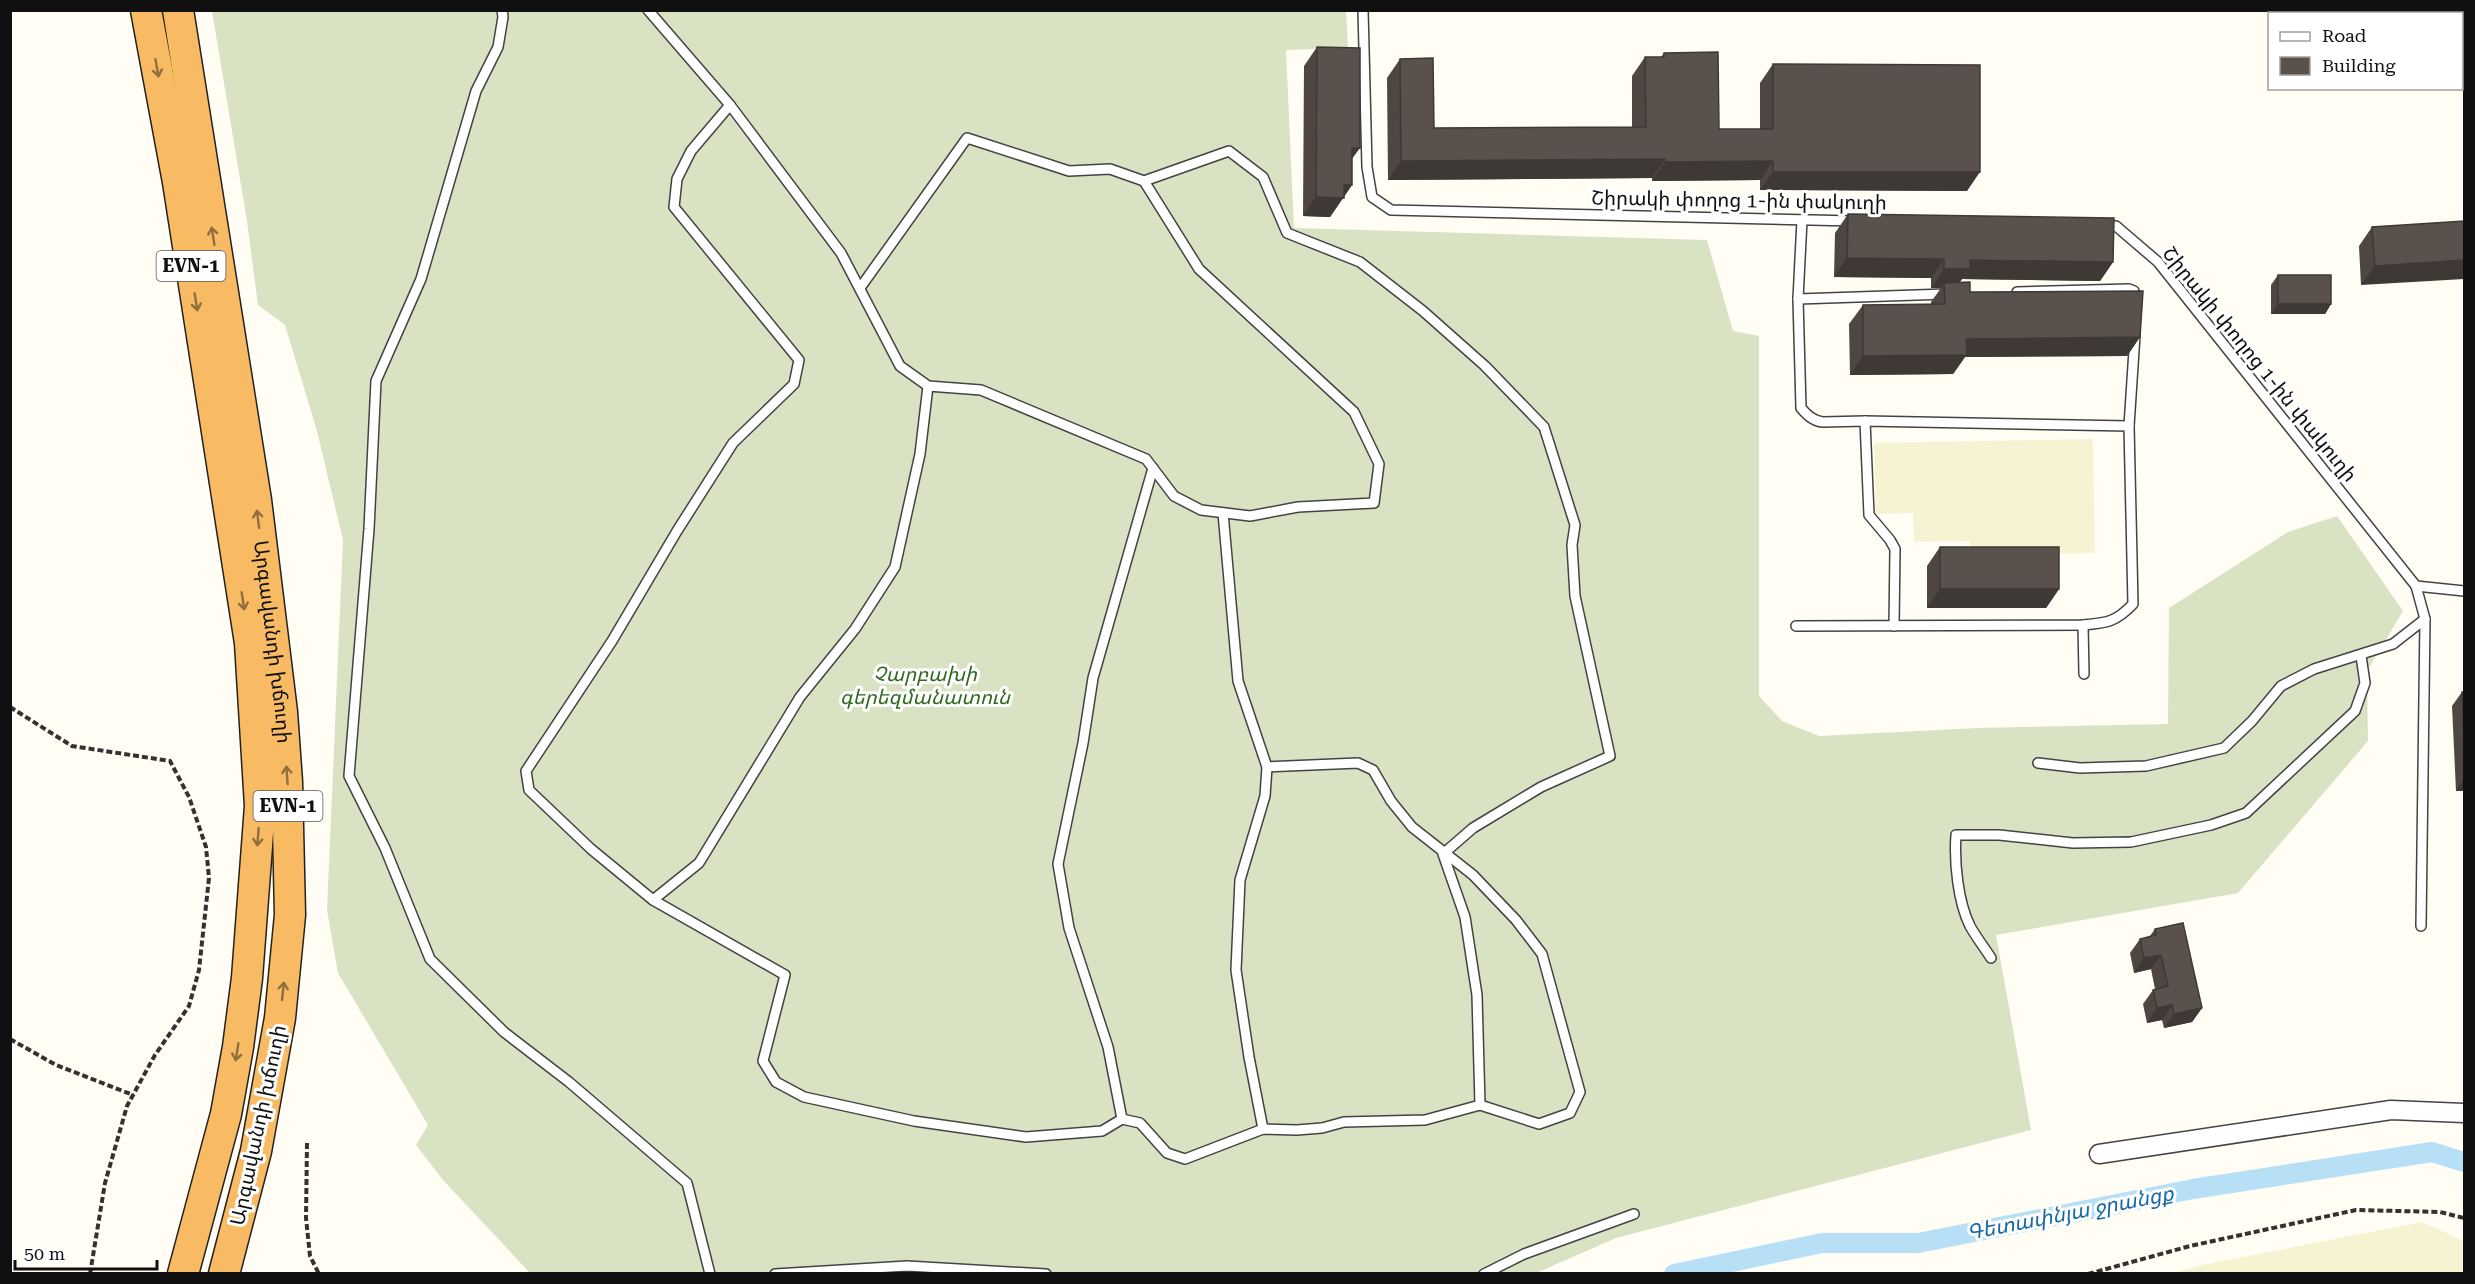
<svg xmlns="http://www.w3.org/2000/svg" width="2475" height="1284" viewBox="0 0 2475 1284" font-family="'Roboto Serif','Noto Sans Armenian',serif">
  <style>
    .farmland { fill: #f6f3d3 }
    .cemetery { fill: #d9e3c3 }
    .lines { fill: none; stroke-linecap: round; stroke-linejoin: round }
    .canal { stroke: #b7e0f7; stroke-width: 20 }
    .service-casing { stroke: #434343; stroke-width: 12 }
    .minor-casing { stroke: #434343; stroke-width: 21 }
    .trunk-casing { stroke: #212121; stroke-width: 33 }
    .path { stroke: #323232; stroke-width: 4; stroke-dasharray: 6 3; stroke-linecap: butt }
    .service { stroke: #fff; stroke-width: 9 }
    .minor { stroke: #fff; stroke-width: 18 }
    .trunk { stroke: #f8ba62; stroke-width: 30 }
    .wall { fill: #4d4641 }
    .shaded-wall { fill: #3e3935 }
    .building { fill: #59514c; stroke: #3e3935; stroke-width: 1.5 }
    .oneway { stroke: #906e3d }
    .labels { text-anchor: middle; stroke-width: 6; stroke-linejoin: round; paint-order: stroke }
    .shield { fill: #fff; stroke: #585858; stroke-width: 1.5 }
    .shield-label { font-size: 18px; font-weight: bold; fill: #101010 }
    .street-label { font-size: 20px; fill: #101010; stroke: #fff }
    .park-label { font-size: 20px; font-style: italic; fill: #2f6a1e; stroke: #fff }
    .water-label { font-size: 21px; font-style: italic; fill: #1669a6; stroke: #fff }
  </style>
  <rect width="100%" height="100%" fill="#fffdf4"/>
  <g class="farmland">
    <path d="M2093 439 2095 553 1971 555 1970 541 1914 542 1913 513 1876 514 1874 443Z"/>
    <path d="M2422 1222 2464 1241V1273H2173L2202 1265Z"/>
  </g>
  <path class="cemetery" d="M212 11H1346L1348 48 1286 50 1294 228 1707 240 1733 331 1759 336V696L1782 721 1819 736 1978 728 2168 724 2169 608 2288 532 2337 516 2403 611 2367 671 2368 741 2238 893 1996 935 2031 1130 1616 1238 1536 1273H530L443 1180 416 1145 428 1125 338 973 327 910 343 540 317 431 285 325 258 305 247 221Z"/>
  <g class="lines">
    <path class="canal" d="M1674 1274 1822 1243H1918L2193 1189 2432 1152 2464 1162"/>
    <g class="service-casing">
      <g id="service">
        <path d="M502 10 503 17 498 47 476 91 421 279 376 381 369 529 349 776 385 848 430 959 504 1032 569 1082 687 1183 710 1274"/>
        <path d="M648 10 730 105 841 253 900 366 928 386 981 390 1146 459 1174 496 1201 510 1250 516 1298 507 1374 503 1379 464 1354 412 1199 269 1144 181"/>
        <path d="M1363 10 1367 167 1372 197 1391 210 1854 221"/>
        <path d="M730 105 691 151 677 179 674 207 799 360 794 384 733 443 677 531 612 641 526 771 529 790 591 849 653 900 785 975 763 1061 776 1082 804 1097 914 1121 1026 1137 1102 1131 1122 1119 1140 1123 1167 1153 1185 1159 1263 1129 1297 1130 1322 1128 1344 1122 1425 1120 1480 1105 1539 1124 1570 1113 1580 1092 1542 954 1516 920 1473 875 1412 827 1391 801 1373 770 1358 763 1267 767"/>
        <path d="M2101 226H2116L2158 262 2416 586 2425 619 2421 926"/>
        <path d="M860 288 967 138 1069 171 1110 169 1144 181 1229 151 1263 177 1287 233 1360 262 1423 311 1485 366 1544 427 1575 525 1572 545 1575 596 1610 756 1541 787 1473 828 1443 854 1465 917 1477 995 1480 1105"/>
        <path d="M2017 292 2129 289 2134 291 2137 301"/>
        <path d="M1798 299 1946 294"/>
        <path d="M1865 421 1869 515 1890 540 1895 549 1894 626"/>
        <path d="M2129 426 2135 335"/>
        <path d="M1223 513 1238 681 1267 767 1265 796 1240 880 1236 970 1249 1057 1263 1129"/>
        <path d="M2416 586 2464 591"/>
        <path d="M2083 625 2084 674"/>
        <path d="M1796 626 2083 625C2107 623 2116 622 2133 604L2129 426 1865 421 1823 422C1813 421 1807 415 1801 408L1798 299 1802 220"/>
        <path d="M2038 763 2080 768 2146 766 2224 748 2252 721 2281 686 2314 669 2393 644 2425 619"/>
        <path d="M653 900 699 863 800 697 855 629 895 567 920 454 928 386"/>
        <path d="M1991 958C1984 947 1976 937 1970 926 1958 902 1954 862 1956 835H1999L2073 843 2131 842 2211 825 2246 813 2355 711 2365 683 2361 656"/>
        <path d="M1122 1119 1108 1047 1069 928 1058 864 1083 743 1093 678 1153 468"/>
        <path d="M775 1274 907 1266 1046 1274"/>
        <path d="M1484 1274 1524 1254 1634 1214"/>
      </g>
    </g>
    <g class="minor-casing">
      <path id="minor" d="M2099 1154 2391 1110 2464 1113"/>
    </g>
    <g class="trunk-casing">
      <g id="trunk">
        <path d="M146 10 178 182 250 643 260 806 247 978 238 1047 226 1114 183 1274"/>
        <path id="s1" d="M178 10 256 500 282 712 287 782 290 915 280 1018 256 1151 224 1274"/>
      </g>
    </g>
    <g class="path">
      <path d="M10 707 72 746 170 761 189 797 206 847 209 878 199 970 189 1006 155 1055 127 1106 105 1183 90 1274"/>
      <path d="M10 1039 56 1065 133 1095"/>
      <path d="M307 1143 306 1218 310 1256 319 1274"/>
      <path d="M2088 1274 2190 1246 2356 1210 2440 1212 2464 1218"/>
    </g>
    <use href="#service" class="service"/>
    <use href="#minor" class="minor"/>
    <use href="#trunk" class="trunk"/>
  </g>
  <g class="wall">
    <path d="M1317 47 1352 159V185L1330 217 1303 216 1304 66Z"/>
    <path d="M1664 53 1719 129H1760V83L1773 64 1967 191 1760 190V180L1652 181V178L1388 180 1387 78 1400 59 1434 128 1632 127V76L1645 57H1661Z"/>
    <path d="M1848 214 2113 262 2100 281 1962 279 1960 282 1970 292 2140 337 2127 356 1965 357 1953 374 1850 375 1849 324 1863 305 1931 304V302L1941 288H1931V278L1834 277 1835 233Z"/>
    <path d="M2464 221 2361 285 2359 246 2372 227Z"/>
    <path d="M2278 275 2331 304 2325 314H2271V285Z"/>
    <path d="M1940 547 2059 589 2046 608H1927V566Z"/>
    <path d="M2462 692H2464V791H2456L2452 706Z"/>
    <path d="M2155 929 2202 1008 2192 1022 2164 1028 2162 1020 2147 1023 2143 1004 2153 990 2155 989 2151 969 2134 973 2130 953 2140 939 2150 936Z"/>
  </g>
  <g class="shaded-wall">
    <path d="M1352 148H1360L1346 167Z"/>
    <path d="M1665 159 1652 178 1388 180 1401 161Z"/>
    <path d="M1773 161 1760 180 1652 181 1665 162Z"/>
    <path d="M1773 172H1980L1967 191 1760 190Z"/>
    <path d="M1344 185H1352L1330 217 1303 216 1316 197Z"/>
    <path d="M1847 258 1944 259 1931 278 1834 277Z"/>
    <path d="M1970 260 2113 262 2100 281 1962 279 1956 287 1944 283 1941 288H1931L1944 269Z"/>
    <path d="M2464 260V279L2361 285 2375 266Z"/>
    <path d="M2278 304H2331L2325 314H2271Z"/>
    <path d="M2140 337 2127 356 1965 357 1953 374 1850 375 1863 356 1966 339Z"/>
    <path d="M1940 589H2059L2046 608H1927Z"/>
    <path d="M2464 779V791H2456Z"/>
    <path d="M2161 955 2151 969 2134 973 2144 958Z"/>
    <path d="M2172 1005 2162 1020 2147 1023 2157 1008Z"/>
    <path d="M2202 1008 2192 1022 2164 1028 2174 1014Z"/>
  </g>
  <g class="building">
    <path d="M1317 47 1360 48V148H1352V185H1344V198L1316 197Z"/>
    <path d="M1718 52 1719 129H1773V64L1980 65V172H1773V161L1665 162V159L1401 161 1400 59 1433 58 1434 128 1646 127 1645 57H1664V53Z"/>
    <path d="M1848 214 2114 218 2113 262 1970 260V269H1944V259L1847 258Z"/>
    <path d="M2464 221V260L2375 266 2372 227Z"/>
    <rect x="2278" y="275" width="53" height="29"/>
    <path d="M1970 282V292L2143 291 2140 337 1966 339 1967 355 1863 356V305L1945 304 1944 283Z"/>
    <rect x="1940" y="547" width="119" height="42"/>
    <path d="M2462 692H2464V739Z"/>
    <path d="M2183 923 2202 1008 2174 1014 2172 1005 2157 1008 2153 990 2168 986 2161 955 2144 958 2140 939 2156 935 2155 929Z"/>
  </g>
  <defs><path id="oneway-shaft" d="M-6 0H5M1.5-3L5.5 0L1.5 3" fill="none" stroke-width="1.6" stroke-linecap="round" stroke-linejoin="round" transform="scale(1.5)"/></defs>
  <g class="oneway">
    <use href="#oneway-shaft" transform="translate(157 68) rotate(80)"/>
    <use href="#oneway-shaft" transform="translate(213 236) rotate(-99)"/>
    <use href="#oneway-shaft" transform="translate(196 302) rotate(81)"/>
    <use href="#oneway-shaft" transform="translate(258 519) rotate(-97)"/>
    <use href="#oneway-shaft" transform="translate(243 601) rotate(81)"/>
    <use href="#oneway-shaft" transform="translate(287 775) rotate(-94)"/>
    <use href="#oneway-shaft" transform="translate(258 837) rotate(94)"/>
    <use href="#oneway-shaft" transform="translate(283 991) rotate(-84)"/>
    <use href="#oneway-shaft" transform="translate(237 1052) rotate(99)"/>
  </g>
  <g class="labels">
    <g class="shield">
      <rect x="156.5" y="251" width="69" height="30" rx="4.5"/>
      <rect x="253.5" y="791" width="69" height="30" rx="4.5"/>
    </g>
    <g class="shield-label">
      <text x="191" y="272">EVN-1</text>
      <text x="288" y="812">EVN-1</text>
    </g>
    <g class="street-label">
      <text transform="translate(1739 200) rotate(1)" y="7">Շիրակի փողոց 1-ին փակուղի</text>
      <text transform="translate(2260 364) rotate(51)" y="7">Շիրակի փողոց 1-ին փակուղի</text>
      <text dy="7" stroke="none"><textPath href="#s1" startOffset="639">Արգավանդի խճուղի</textPath></text>
      <text transform="translate(258 1125) rotate(-78)" y="7">Արգավանդի խճուղի</text>
    </g>
    <g class="park-label">
      <text x="925" y="681">Չարբախի<tspan x="925" dy="23">գերեզմանատուն</tspan></text>
    </g>
    <g class="water-label">
      <text transform="translate(2070 1213) rotate(-11)" y="7">Գետափնյա ջրանցք</text>
    </g>
  </g>
  <rect width="2475" height="1284" fill="none" stroke="#101010" stroke-width="24"/>
  <rect x="2268" y="12" width="195" height="78" fill="#ffffff" stroke="#9f9f9f" stroke-width="1.5"/>
  <rect x="2280" y="32" width="30" height="9" fill="#ffffff" stroke="#9f9f9f" stroke-width="1.5"/>
  <text x="2322" y="42" font-size="18" fill="#101010">Road</text>
  <rect x="2280" y="57" width="30" height="18" fill="#59514c" stroke="#9f9f9f" stroke-width="1.5"/>
  <text x="2322" y="72" font-size="18" fill="#101010">Building</text>
  <path d="M15 1260v9h142v-9" fill="none" stroke="#101010" stroke-width="3"/>
  <text x="24" y="1260" font-size="18" fill="#101010" stroke="#ffffff" stroke-width="4.5" paint-order="stroke">50 m</text>
</svg>
